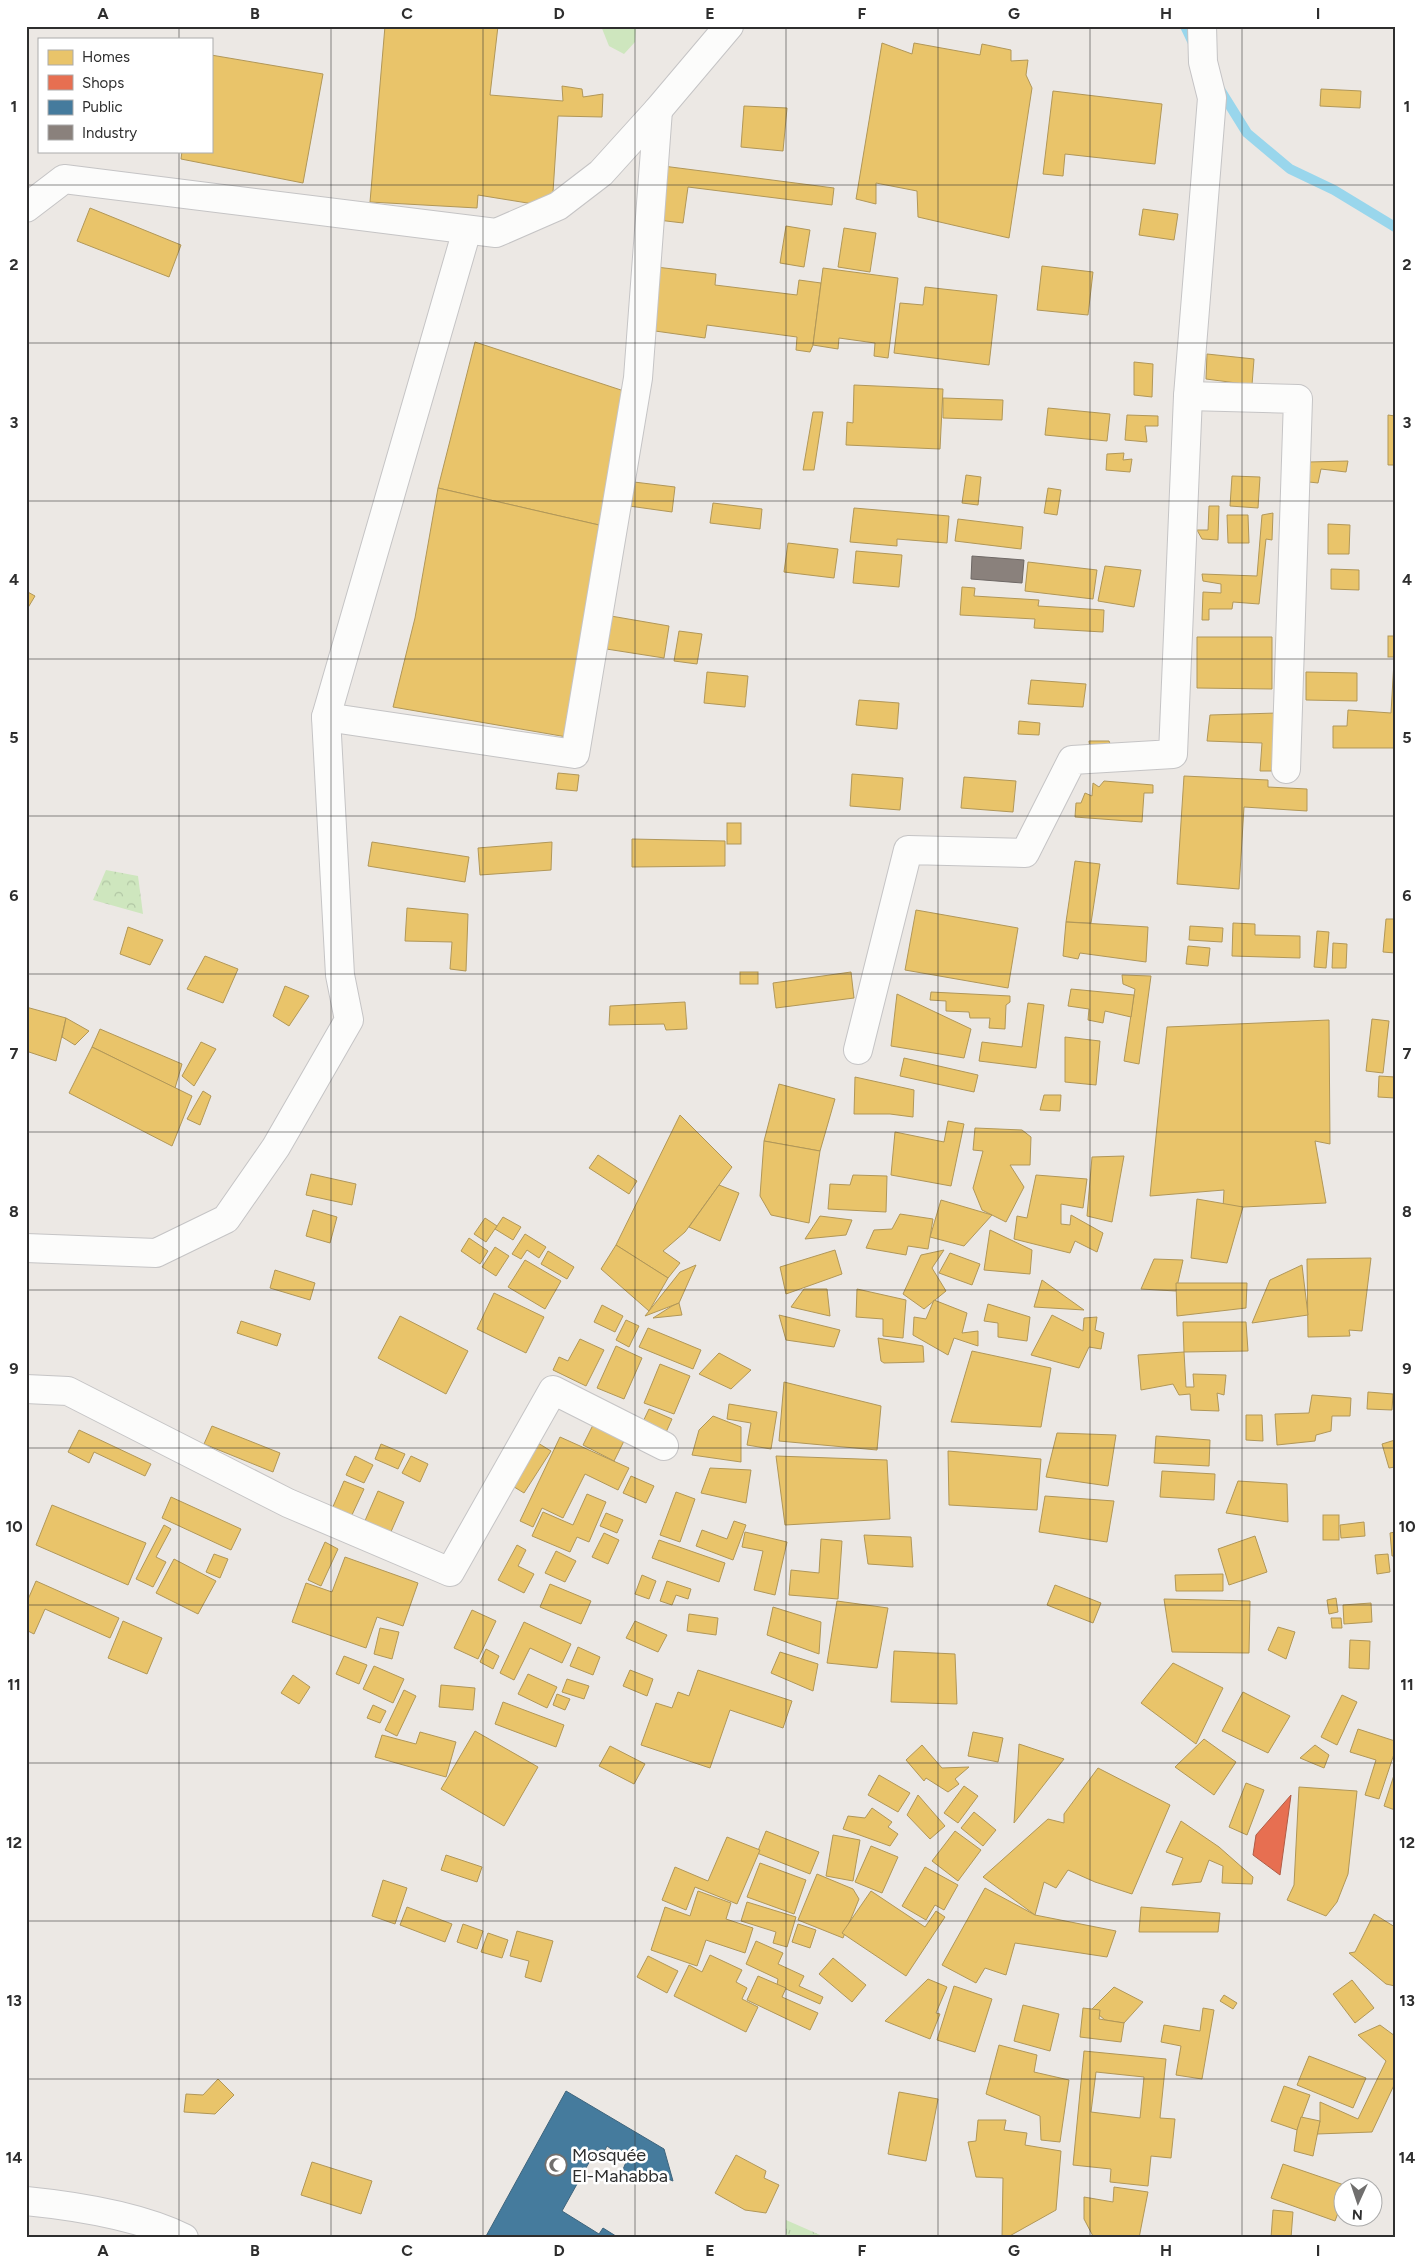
<svg xmlns="http://www.w3.org/2000/svg" width="1421" height="2264" viewBox="0 0 1421 2264" font-family="Figtree,sans-serif">
  <style>
    .grass { fill: #cee6be }
    .forest { fill: url(#forest-crowns) }
    .park { fill: url(#park-tufts) }
    .homes { fill: #e9c46a; stroke: #b19758; fill-rule: evenodd }
    .shops { fill: #e76f51; stroke: #b05c46 }
    .public { fill: #457b9d; stroke: #3e647c }
    .industry { fill: #8a817c; stroke: #6e6865 }
    .lines { fill: none; stroke-linecap: round; stroke-linejoin: round }
    .stream { stroke: #99d6ec; stroke-width: 10 }
    .minor-casing { stroke: #c5c4c5; stroke-width: 30 }
    .tertiary-casing { stroke: #c5c4c5; stroke-width: 30 }
    .minor { stroke: #fcfcfb; stroke-width: 28 }
    .tertiary { stroke: #fcfcfb; stroke-width: 28 }
    .grid { fill: none; stroke: #2e2e2e; stroke-width: 1; stroke-opacity: 0.55 }
    .labels { text-anchor: middle; stroke-width: 5; stroke-linejoin: round; paint-order: stroke }
    .poi-label { font-size: 18px; fill: #2e2e2e; stroke: #fff; text-anchor: start }
    .neatline { fill: none; stroke: #2e2e2e; stroke-width: 2 }
    .grid-label { font-size: 16px; text-anchor: middle; font-weight: bold; fill: #2e2e2e }
  </style>
  <defs>
    <pattern id="forest-crowns" width="20" height="18" patternUnits="userSpaceOnUse" patternTransform="scale(1.25)"><rect width="20" height="18" fill="#cee6be"/><path d="M2 6a3 3 0 1 1 6 0M12 15a3 3 0 1 1 6 0" fill="none" stroke="#b1c6a4"/></pattern>
    <pattern id="park-tufts" width="24" height="20" patternUnits="userSpaceOnUse" patternTransform="scale(1.25)"><rect width="24" height="20" fill="#cee6be"/><path d="M3 7l-1-3M5 7V3M7 7l1-3M15 17l-1-3M17 17v-4M19 17l1-3" fill="none" stroke="#b1c6a4"/></pattern>
  </defs>
  <rect width="100%" height="100%" fill="#ece8e4"/>
  <path class="grass" d="M601 26H636L635 42 624 54 609 46Z"/>
  <path class="forest" d="M106 870 138 876 143 914 93 900Z"/>
  <path class="park" d="M786 2220 827 2238H786Z"/>
  <g class="homes">
    <path d="M385 26H498L490 95 563 101 562 86 582 89 583 97 603 94 602 117 558 116 552 207 478 195 477 208 370 202Z"/>
    <path d="M882 43 912 54 914 43 980 55 982 44 1011 50V61L1028 60 1026 75 1032 88 1009 238 918 217 917 191 876 183V204L856 199Z"/>
    <path d="M211 55 323 74 303 183 181 159 182 151H211Z"/>
    <path d="M1321 89 1361 91 1360 108 1320 106Z"/>
    <path d="M1053 91 1162 104 1155 164 1065 154 1063 176 1043 174Z"/>
    <path d="M744 106 787 108 783 151 741 147Z"/>
    <path d="M663 166 834 188 832 205 688 187 683 223 658 220Z"/>
    <path d="M90 208 181 245 169 277 77 241Z"/>
    <path d="M1143 209 1178 214 1174 240 1139 235Z"/>
    <path d="M786 226 810 230 804 267 780 263Z"/>
    <path d="M844 228 876 233 870 272 838 267Z"/>
    <path d="M1042 266 1093 272 1088 315 1037 310Z"/>
    <path d="M656 267 716 274 715 285 797 295 799 280 821 283 813 345 810 352 796 350 797 337 707 325 705 338 648 330Z"/>
    <path d="M823 268 898 278 888 358 874 356 875 343 839 338 838 349 813 345Z"/>
    <path d="M925 287 997 295 989 365 894 353 900 303 923 305Z"/>
    <path d="M475 342 627 392 599 525 438 488Z"/>
    <path d="M1207 354 1254 359 1252 385 1206 379Z"/>
    <path d="M1134 362 1153 364 1152 397 1134 395Z"/>
    <path d="M854 385 943 389 940 449 846 445 847 422 853 423Z"/>
    <path d="M943 398 1003 400 1002 420 943 418Z"/>
    <path d="M1048 408 1110 414 1107 441 1045 435Z"/>
    <path d="M813 412H823L814 470H803Z"/>
    <path d="M1127 415 1158 416V426H1145L1147 442 1125 440Z"/>
    <path d="M1388 415 1395 416V465H1388Z"/>
    <path d="M1124 453 1123 460 1132 459 1130 472 1106 470 1107 454Z"/>
    <path d="M1348 461 1346 472 1321 469 1318 483 1309 482V462Z"/>
    <path d="M966 475 981 477 978 505 962 503Z"/>
    <path d="M1232 476 1260 477 1258 508 1230 506Z"/>
    <path d="M634 482 675 487 672 512 629 506Z"/>
    <path d="M438 488 599 525 567 737 393 707 415 618Z"/>
    <path d="M1048 488 1061 490 1057 515 1044 513Z"/>
    <path d="M713 503 762 509 760 529 710 523Z"/>
    <path d="M1209 506H1219L1218 540 1202 539 1197 530H1208Z"/>
    <path d="M854 508 949 516 947 543 897 539V546L850 542Z"/>
    <path d="M1273 513 1272 540 1266 539 1259 604 1233 602 1232 609H1209V620H1202L1203 592 1221 593V584L1203 581 1202 574 1257 576 1262 515Z"/>
    <path d="M1227 515H1248L1249 543H1228Z"/>
    <path d="M958 519 1023 527 1021 549 955 541Z"/>
    <path d="M1328 524 1350 525 1349 554H1328Z"/>
    <path d="M788 543 838 549 834 578 784 572Z"/>
    <path d="M856 551 902 555 899 587 853 583Z"/>
    <path d="M1028 562 1097 570 1093 599 1025 591Z"/>
    <path d="M1105 566 1141 570 1134 607 1098 601Z"/>
    <path d="M1331 569 1359 570V590L1331 589Z"/>
    <path d="M962 587 975 588 974 596 1039 600 1038 606 1104 610 1103 632 1034 628 1035 619 960 615Z"/>
    <path d="M26 591 35 596 26 611Z"/>
    <path d="M605 615 669 626 664 658 600 648Z"/>
    <path d="M679 631 702 634 697 664 674 661Z"/>
    <rect x="1388" y="636" width="7" height="21"/>
    <path d="M1197 637H1272V689L1197 688Z"/>
    <path d="M1394 661 1395 748H1333V726H1347L1348 710 1391 713Z"/>
    <path d="M707 672 748 676 745 707 704 703Z"/>
    <path d="M1306 672 1357 673V701L1306 700Z"/>
    <path d="M1031 680 1086 684 1083 707 1028 704Z"/>
    <path d="M859 700 899 703 897 729 856 725Z"/>
    <path d="M1277 713V771H1260L1262 743 1207 741 1210 715Z"/>
    <path d="M1019 721 1040 723 1039 735 1018 734Z"/>
    <path d="M1089 741H1109L1113 751 1090 749Z"/>
    <path d="M558 773 579 775 577 791 556 789Z"/>
    <path d="M852 774 903 778 900 810 850 806Z"/>
    <path d="M1184 776 1268 780V787L1307 789V811L1244 807 1239 889 1177 884Z"/>
    <path d="M964 777 1016 781 1013 812 961 808Z"/>
    <path d="M1104 781 1153 785V793H1144L1142 822 1075 817 1076 803H1081L1085 793 1092 796 1093 783 1099 787Z"/>
    <rect x="727" y="823" width="14" height="21"/>
    <path d="M632 839 725 841V866L632 867Z"/>
    <path d="M372 842 469 857 465 882 368 866Z"/>
    <path d="M552 842 551 870 480 875 478 848Z"/>
    <path d="M1075 861 1100 864 1091 923 1066 922Z"/>
    <path d="M407 908 468 914 466 971 450 969 452 942 405 941Z"/>
    <path d="M916 910 1018 928 1008 988 905 970Z"/>
    <path d="M1386 919H1395V953L1383 952Z"/>
    <path d="M1066 922 1148 927 1146 962 1080 953 1078 959 1063 956Z"/>
    <path d="M1233 923 1255 924V935L1300 936V958L1232 956Z"/>
    <path d="M1190 926 1223 928 1222 942 1189 940Z"/>
    <path d="M128 927 163 940 150 965 120 954Z"/>
    <path d="M1317 931 1329 932 1326 968 1314 967Z"/>
    <path d="M1333 943 1347 944 1346 968H1332Z"/>
    <path d="M1188 946 1210 948 1208 966 1186 964Z"/>
    <path d="M205 956 238 969 223 1003 187 989Z"/>
    <rect x="740" y="972" width="18" height="12"/>
    <path d="M851 972 854 998 776 1008 773 983Z"/>
    <path d="M1122 975 1151 976 1139 1064 1124 1061 1135 989 1123 984Z"/>
    <path d="M285 986 309 996 289 1026 273 1016Z"/>
    <path d="M1071 989 1134 995 1131 1017 1105 1011 1103 1023 1088 1020 1089 1009 1068 1006Z"/>
    <path d="M931 992 1010 996V1002L1006 1005 1005 1029 989 1028 990 1018H970L969 1012 946 1011V1001L930 1000Z"/>
    <path d="M897 994 971 1029 964 1058 891 1046Z"/>
    <path d="M685 1002 687 1029 666 1030 664 1024 609 1025 610 1006Z"/>
    <path d="M1028 1003 1044 1005 1036 1068 979 1061 982 1042 1022 1047Z"/>
    <path d="M26 1007 66 1018 56 1061 26 1051Z"/>
    <path d="M66 1018 89 1031 75 1045 62 1037Z"/>
    <path d="M1372 1019 1389 1021 1383 1073 1366 1071Z"/>
    <path d="M1329 1020 1330 1144 1315 1141 1326 1203 1223 1208 1224 1190 1150 1196 1167 1027Z"/>
    <path d="M100 1029 182 1064 175 1088 92 1047Z"/>
    <path d="M1065 1037 1100 1041 1096 1085 1065 1082Z"/>
    <path d="M201 1042 216 1049 194 1086 182 1076Z"/>
    <path d="M92 1047 192 1096 172 1146 69 1093Z"/>
    <path d="M904 1058 978 1075 974 1092 900 1076Z"/>
    <path d="M1379 1076 1395 1077V1098L1378 1097Z"/>
    <path d="M855 1077 914 1090 913 1117 890 1114H854Z"/>
    <path d="M779 1084 835 1099 820 1151 764 1141Z"/>
    <path d="M203 1091 211 1096 200 1125 187 1119Z"/>
    <path d="M1044 1095H1061L1060 1111 1040 1110Z"/>
    <path d="M680 1115 732 1167 685 1232 663 1251 680 1263 668 1278 616 1245Z"/>
    <path d="M948 1121 964 1124 951 1186 891 1175 895 1132 944 1142Z"/>
    <path d="M975 1128 1022 1130 1031 1137 1030 1165H1010L1024 1187 1006 1222 982 1210 973 1188 983 1151 973 1150Z"/>
    <path d="M764 1141 820 1151 809 1223 771 1215 760 1196Z"/>
    <path d="M598 1155 637 1181 629 1194 589 1168Z"/>
    <path d="M1124 1156 1112 1222 1087 1216 1092 1157Z"/>
    <path d="M311 1174 356 1184 352 1205 306 1195Z"/>
    <path d="M853 1175 887 1176 886 1212 828 1209 830 1184 850 1185Z"/>
    <path d="M1036 1175 1087 1179 1083 1208 1061 1204V1224L1070 1225 1071 1215 1103 1233 1097 1252 1075 1241 1070 1253 1014 1239 1017 1216 1027 1218Z"/>
    <path d="M719 1185 739 1193 720 1241 689 1227Z"/>
    <path d="M1197 1199 1243 1207 1227 1263 1191 1258Z"/>
    <path d="M941 1200 992 1215 964 1246 930 1237Z"/>
    <path d="M313 1210 337 1217 330 1243 306 1236Z"/>
    <path d="M900 1214 933 1219 928 1249 908 1246 906 1255 866 1248 874 1230 892 1229Z"/>
    <path d="M820 1216 852 1220 846 1235 805 1239Z"/>
    <path d="M503 1217 521 1227 513 1240 495 1229Z"/>
    <path d="M485 1218 497 1226 486 1242 474 1234Z"/>
    <path d="M990 1230 1032 1250 1030 1274 984 1270Z"/>
    <path d="M525 1234 546 1247 539 1258 527 1250 521 1259 512 1254Z"/>
    <path d="M469 1238 488 1251 480 1264 461 1251Z"/>
    <path d="M616 1245 668 1278 649 1311 601 1269Z"/>
    <path d="M495 1247 509 1256 496 1276 482 1267Z"/>
    <path d="M835 1250 842 1274 786 1294 780 1267Z"/>
    <path d="M944 1250 932 1268 946 1291 924 1309 903 1294 921 1255Z"/>
    <path d="M548 1251 574 1267 567 1279 541 1264Z"/>
    <path d="M950 1253 980 1264 972 1285 939 1273Z"/>
    <path d="M1371 1258 1362 1331 1349 1330 1350 1336 1308 1337 1307 1259Z"/>
    <path d="M1154 1259 1183 1260 1176 1291 1141 1289Z"/>
    <path d="M525 1260 561 1281 545 1309 508 1287Z"/>
    <path d="M696 1265 679 1303 645 1316 680 1272Z"/>
    <path d="M1302 1265 1308 1315 1252 1323 1270 1280Z"/>
    <path d="M275 1270 315 1283 310 1300 270 1288Z"/>
    <path d="M1042 1280 1084 1310 1034 1307Z"/>
    <path d="M1176 1283H1247L1246 1308 1177 1316Z"/>
    <path d="M804 1289H827L830 1316 791 1307Z"/>
    <path d="M857 1289 906 1300 903 1338 883 1336V1319L856 1317Z"/>
    <path d="M494 1293 544 1317 526 1353 477 1329Z"/>
    <path d="M934 1300 967 1313 962 1333 978 1331V1346L954 1338 948 1355 913 1335 914 1317 926 1319Z"/>
    <path d="M679 1303 682 1315 653 1318 672 1306Z"/>
    <path d="M988 1304 1030 1317 1027 1341 998 1337V1323L984 1321Z"/>
    <path d="M602 1305 623 1316 615 1332 594 1322Z"/>
    <path d="M779 1315 840 1330 834 1347 786 1340Z"/>
    <path d="M1052 1315 1083 1331 1084 1318 1097 1317 1095 1330 1104 1333 1101 1349 1089 1347 1079 1368 1031 1355Z"/>
    <path d="M400 1316 468 1351 446 1394 378 1358Z"/>
    <path d="M626 1320 639 1326 629 1347 616 1340Z"/>
    <path d="M241 1321 281 1334 277 1346 237 1333Z"/>
    <path d="M1183 1322H1246L1248 1351 1184 1352Z"/>
    <path d="M648 1328 701 1350 693 1369 639 1347Z"/>
    <path d="M878 1338 923 1346 924 1362 884 1363 881 1361Z"/>
    <path d="M580 1339 604 1350 586 1386 553 1370 559 1357 568 1361Z"/>
    <path d="M616 1346 642 1358 624 1399 597 1388Z"/>
    <path d="M972 1351 1051 1368 1041 1427 951 1422Z"/>
    <path d="M1184 1352 1186 1387H1194L1193 1374 1226 1375 1224 1395 1217 1393 1219 1411 1191 1410 1190 1394 1179 1395 1173 1384 1141 1390 1138 1355Z"/>
    <path d="M719 1353 751 1370 731 1389 699 1374Z"/>
    <path d="M660 1364 690 1376 674 1414 644 1403Z"/>
    <path d="M784 1382 881 1406 877 1450 779 1441Z"/>
    <path d="M1368 1392 1393 1394 1392 1410 1367 1409Z"/>
    <path d="M1312 1395 1351 1398 1350 1416H1332L1331 1431 1316 1435 1315 1441 1277 1445 1275 1414 1309 1413Z"/>
    <path d="M729 1404 777 1412 771 1449 747 1445 751 1423 727 1419Z"/>
    <path d="M649 1409 672 1419 663 1439 640 1428Z"/>
    <path d="M598 1415 629 1431 614 1461 583 1445Z"/>
    <path d="M1246 1415H1262L1263 1441 1246 1440Z"/>
    <path d="M713 1416 741 1427V1462L692 1455 699 1430Z"/>
    <path d="M212 1426 280 1453 273 1472 204 1444Z"/>
    <path d="M79 1430 151 1464 145 1476 94 1452 89 1463 68 1452Z"/>
    <path d="M1057 1433 1116 1435 1108 1486 1046 1477Z"/>
    <path d="M1156 1436 1210 1440 1209 1466 1154 1463Z"/>
    <path d="M560 1437 629 1468 618 1490 585 1474 563 1518 542 1508 533 1527 520 1521Z"/>
    <path d="M533 1440 551 1451 524 1493 506 1482Z"/>
    <path d="M1395 1440V1467L1389 1468 1382 1444Z"/>
    <path d="M381 1444 405 1454 398 1469 375 1459Z"/>
    <path d="M948 1451 1041 1459 1037 1510 949 1505Z"/>
    <path d="M355 1456 373 1465 364 1483 346 1475Z"/>
    <path d="M411 1456 428 1464 420 1482 402 1473Z"/>
    <path d="M776 1456 887 1460 890 1519 785 1525Z"/>
    <path d="M710 1468 751 1470 746 1503 701 1493Z"/>
    <path d="M1162 1471 1215 1474 1214 1500 1160 1497Z"/>
    <path d="M631 1476 654 1486 646 1503 623 1493Z"/>
    <path d="M344 1481 364 1489 351 1517 332 1509Z"/>
    <path d="M1238 1481 1287 1484 1288 1522 1226 1513Z"/>
    <path d="M378 1491 404 1502 390 1534 364 1523Z"/>
    <path d="M676 1492 695 1499 680 1542 660 1535Z"/>
    <path d="M587 1494 606 1502 589 1542 577 1537 570 1552 532 1536 543 1512 573 1525Z"/>
    <path d="M1045 1496 1114 1501 1107 1542 1039 1532Z"/>
    <path d="M171 1497 241 1529 231 1550 162 1518Z"/>
    <path d="M52 1505 146 1543 128 1585 36 1545Z"/>
    <path d="M606 1513 623 1520 617 1533 600 1526Z"/>
    <rect x="1323" y="1515" width="16" height="25"/>
    <path d="M734 1521 746 1525 733 1560 696 1546 702 1530 727 1539Z"/>
    <path d="M1364 1522 1365 1536 1341 1538 1340 1525Z"/>
    <path d="M164 1525 171 1529 156 1557 166 1562 153 1587 136 1579Z"/>
    <path d="M745 1532 787 1542 775 1595 754 1590 763 1551 742 1547Z"/>
    <path d="M1395 1532V1556H1392L1390 1533Z"/>
    <path d="M604 1533 619 1540 608 1564 592 1557Z"/>
    <path d="M864 1535 911 1537 913 1567 868 1564Z"/>
    <path d="M1255 1536 1267 1572 1229 1585 1218 1549Z"/>
    <path d="M821 1539 842 1541 838 1599 789 1595 791 1570 819 1573Z"/>
    <path d="M659 1540 725 1563 719 1582 652 1558Z"/>
    <path d="M325 1542 338 1549 321 1586 308 1580Z"/>
    <path d="M517 1545 526 1550 518 1566 534 1574 524 1593 498 1580Z"/>
    <path d="M556 1551 576 1561 565 1582 545 1573Z"/>
    <path d="M214 1554 228 1559 220 1578 206 1572Z"/>
    <path d="M1388 1554 1390 1572 1377 1574 1375 1555Z"/>
    <path d="M345 1557 418 1583 403 1626 377 1617 366 1648 292 1622 306 1583 332 1592Z"/>
    <path d="M174 1559 216 1581 198 1614 156 1593Z"/>
    <path d="M1223 1574V1591H1176L1175 1575Z"/>
    <path d="M642 1575 656 1581 649 1599 635 1594Z"/>
    <path d="M36 1581 119 1618 110 1638 45 1609 34 1634 26 1630V1604Z"/>
    <path d="M667 1581 691 1589 688 1599 676 1595 672 1605 660 1601Z"/>
    <path d="M550 1584 591 1601 581 1624 540 1607Z"/>
    <path d="M1055 1585 1101 1603 1093 1623 1047 1605Z"/>
    <path d="M1336 1598 1338 1612 1329 1614 1327 1600Z"/>
    <path d="M1164 1599 1250 1601 1249 1653 1172 1652Z"/>
    <path d="M837 1601 888 1608 877 1668 827 1663Z"/>
    <path d="M1371 1603 1372 1622 1344 1624 1343 1605Z"/>
    <path d="M773 1607 821 1622 819 1654 767 1635Z"/>
    <path d="M472 1610 496 1621 478 1659 454 1648Z"/>
    <path d="M689 1614 718 1618 716 1635 687 1631Z"/>
    <path d="M1331 1618H1341L1342 1628H1332Z"/>
    <path d="M123 1621 162 1638 147 1674 108 1658Z"/>
    <path d="M635 1621 667 1635 658 1652 626 1638Z"/>
    <path d="M524 1622 571 1644 562 1663 530 1648 514 1680 500 1673Z"/>
    <path d="M1278 1627 1295 1632 1286 1659 1268 1650Z"/>
    <path d="M380 1628 399 1632 392 1659 374 1654Z"/>
    <path d="M1350 1640 1370 1641 1369 1669 1349 1668Z"/>
    <path d="M578 1647 600 1657 593 1675 570 1666Z"/>
    <path d="M486 1649 499 1656 493 1669 480 1662Z"/>
    <path d="M894 1651 955 1654 957 1704 891 1702Z"/>
    <path d="M780 1652 818 1664 813 1691 771 1673Z"/>
    <path d="M344 1656 367 1665 359 1684 336 1674Z"/>
    <path d="M1173 1663 1223 1688 1196 1744 1141 1703Z"/>
    <path d="M374 1666 404 1679 393 1703 363 1689Z"/>
    <path d="M630 1670 653 1679 647 1696 623 1686Z"/>
    <path d="M698 1670 792 1701 783 1728 730 1710 710 1768 641 1745 656 1703 672 1708 678 1692 689 1696Z"/>
    <path d="M528 1674 557 1687 547 1708 518 1694Z"/>
    <path d="M293 1675 310 1687 299 1704 281 1693Z"/>
    <path d="M567 1679 589 1686 584 1699 562 1692Z"/>
    <path d="M441 1685 475 1688 473 1710 439 1707Z"/>
    <path d="M404 1690 416 1696 397 1736 385 1730Z"/>
    <path d="M1243 1692 1290 1716 1268 1753 1222 1731Z"/>
    <path d="M557 1694 570 1699 565 1710 553 1705Z"/>
    <path d="M1342 1695 1357 1702 1337 1745 1321 1737Z"/>
    <path d="M503 1702 564 1725 556 1747 495 1724Z"/>
    <path d="M373 1705 386 1711 380 1723 367 1718Z"/>
    <path d="M1358 1729 1395 1741V1751L1379 1799 1365 1795 1376 1760 1350 1752Z"/>
    <path d="M475 1731 538 1767 504 1826 441 1789Z"/>
    <path d="M420 1732 456 1742 446 1777 375 1757 382 1735 416 1744Z"/>
    <path d="M973 1732 1003 1738 998 1762 968 1756Z"/>
    <path d="M1204 1739 1236 1762 1214 1795 1175 1767Z"/>
    <path d="M1019 1744 1064 1759 1014 1823Z"/>
    <path d="M922 1745 942 1768 969 1767 955 1779 959 1784 948 1792 926 1778 924 1781 906 1760Z"/>
    <path d="M1315 1745 1329 1755 1324 1768 1300 1758Z"/>
    <path d="M610 1746 645 1764 634 1784 599 1766Z"/>
    <path d="M1098 1768 1170 1805 1132 1894 1095 1882 1068 1870 1056 1888 1044 1882 1035 1915 983 1877 1048 1819 1064 1823V1814Z"/>
    <path d="M1395 1772V1810L1384 1806Z"/>
    <path d="M879 1775 910 1793 898 1812 868 1795Z"/>
    <path d="M1246 1783 1264 1790 1247 1835 1229 1827Z"/>
    <path d="M964 1786 978 1796 958 1823 944 1813Z"/>
    <path d="M1299 1787 1357 1791 1348 1874 1337 1902 1326 1916 1287 1900 1294 1885Z"/>
    <path d="M918 1795 945 1826 930 1839 907 1815Z"/>
    <path d="M872 1808 892 1822 888 1827 898 1834 890 1846 843 1829 848 1816 865 1818Z"/>
    <path d="M974 1812 996 1830 983 1846 961 1828Z"/>
    <path d="M1181 1821 1219 1847 1253 1877 1252 1884 1222 1883 1223 1866 1209 1860 1201 1882 1172 1885 1183 1858 1166 1852Z"/>
    <path d="M766 1831 819 1852 810 1874 757 1853Z"/>
    <path d="M955 1831 981 1850 958 1881 932 1861Z"/>
    <path d="M833 1835 860 1840 853 1881 826 1876Z"/>
    <path d="M727 1837 760 1850 737 1904 695 1887 686 1910 662 1900 675 1867 708 1881Z"/>
    <path d="M871 1846 898 1857 882 1893 855 1882Z"/>
    <path d="M446 1855 482 1867 477 1882 441 1870Z"/>
    <path d="M760 1863 806 1880 794 1914 747 1897Z"/>
    <path d="M925 1867 958 1885 944 1910 935 1905 926 1920 902 1906Z"/>
    <path d="M817 1874 853 1889 859 1899 843 1938 798 1920Z"/>
    <path d="M383 1880 407 1888 395 1924 372 1916Z"/>
    <path d="M985 1888 1035 1915 1116 1931 1107 1957 1015 1943 1006 1975 985 1968 976 1983 942 1965Z"/>
    <path d="M698 1891 731 1903 726 1919 753 1928 745 1953 706 1940 697 1966 651 1950 665 1907 690 1916Z"/>
    <path d="M871 1891 925 1927 936 1911 945 1917 906 1976 842 1933Z"/>
    <path d="M747 1902 796 1917 787 1947 773 1943 776 1932 741 1921Z"/>
    <path d="M407 1907 452 1924 445 1942 400 1925Z"/>
    <path d="M1141 1907 1220 1913 1218 1932H1139Z"/>
    <path d="M1374 1914 1395 1927V1986L1386 1984 1349 1953 1355 1952Z"/>
    <path d="M463 1924 483 1931 477 1949 457 1942Z"/>
    <path d="M798 1924 816 1930 810 1948 792 1942Z"/>
    <path d="M517 1931 553 1941 541 1982 525 1977 529 1961 510 1956Z"/>
    <path d="M488 1933 508 1940 502 1958 481 1952Z"/>
    <path d="M756 1941 783 1953 778 1964 804 1976 799 1986 823 1997 820 2004 777 1985 778 1979 746 1964Z"/>
    <path d="M710 1955 742 1970 736 1982 747 1988 742 1999 758 2007 746 2032 674 1996 689 1965 702 1972Z"/>
    <path d="M648 1956 678 1971 667 1993 637 1977Z"/>
    <path d="M833 1958 866 1985 852 2002 819 1974Z"/>
    <path d="M758 1976 786 1988 782 1997 818 2013 810 2030 747 2000Z"/>
    <path d="M928 1979 947 1987 936 2013 940 2014 930 2039 885 2021Z"/>
    <path d="M1352 1980 1374 2008 1355 2023 1333 1994Z"/>
    <path d="M954 1986 992 1999 975 2052 937 2040Z"/>
    <path d="M1114 1987 1143 2002 1124 2023 1105 2020 1092 2009Z"/>
    <path d="M1224 1995 1237 2003 1233 2009 1220 2001Z"/>
    <path d="M1023 2005 1059 2014 1050 2051 1014 2041Z"/>
    <path d="M1083 2008 1100 2010 1099 2019 1124 2023 1121 2042 1080 2037Z"/>
    <path d="M1203 2008 1214 2010 1202 2079 1176 2075 1181 2046 1161 2042 1164 2025 1200 2031Z"/>
    <path d="M1380 2025 1395 2036V2083L1372 2132 1317 2134 1320 2121V2102L1358 2119 1386 2061 1358 2035Z"/>
    <path d="M999 2045 1037 2055 1034 2072 1069 2080 1060 2142 1041 2140 1040 2116 986 2094Z"/>
    <path d="M1084 2051 1166 2059 1160 2118 1175 2119 1171 2158 1151 2156 1148 2186 1110 2182 1111 2169 1073 2165ZM1096 2072 1144 2077 1140 2118 1091 2112Z"/>
    <path d="M1309 2056 1366 2078 1353 2108 1297 2085Z"/>
    <path d="M218 2079 234 2095 215 2114 184 2112 186 2094 203 2095Z"/>
    <path d="M1284 2086 1310 2095 1297 2130 1271 2121Z"/>
    <path d="M899 2092 938 2099 926 2161 888 2154Z"/>
    <path d="M1301 2117 1320 2121 1313 2156 1294 2151 1297 2130Z"/>
    <path d="M978 2120H1006L1004 2130 1027 2133 1025 2145 1061 2151 1056 2210 1006 2238H1002L1003 2178 976 2177 968 2142 976 2141Z"/>
    <path d="M736 2155 766 2171 764 2178 779 2185 766 2213 745 2210 715 2193Z"/>
    <path d="M312 2162 372 2181 361 2214 301 2195Z"/>
    <path d="M1283 2164 1347 2186H1344V2197L1335 2221 1271 2198Z"/>
    <path d="M1114 2187 1148 2192 1139 2238H1094L1084 2219V2197L1113 2202Z"/>
    <path d="M1273 2210 1293 2212 1291 2238H1271Z"/>
  </g>
  <path class="shops" d="M1291 1795 1280 1875 1253 1855 1256 1835Z"/>
  <path class="public" d="M566 2091 664 2149 673 2181 648 2171 641 2183 621 2174 627 2160 607 2146 603 2154 596 2150 562 2211 599 2234 603 2228 619 2238H485Z"/>
  <path class="industry" d="M972 556 1024 560 1022 583 971 579Z"/>
  <g class="lines">
    <g class="stream">
      <path d="M1185 26 1194 45"/>
      <path d="M1219 88 1247 133 1290 169 1334 190 1395 227"/>
    </g>
    <g class="minor-casing">
      <g id="minor">
        <path d="M1188 396 1298 399 1286 769"/>
        <path d="M326 717 575 754 638 378 658 110"/>
        <path d="M858 1050 908 850 1025 853 1072 760 1173 754 1188 396 1212 98 1203 62 1202 26"/>
        <path d="M26 1248 156 1253 226 1219 276 1147 349 1020 340 975 326 717 467 230"/>
        <path d="M26 1389 68 1391 288 1503 450 1572 553 1390 664 1446"/>
        <path d="M26 2201C76 2206 139 2216 184 2238"/>
      </g>
    </g>
    <g class="tertiary-casing">
      <path id="tertiary" d="M26 208 64 179 496 233 558 206 601 173 658 110 729 26"/>
    </g>
    <use href="#minor" class="minor"/>
    <use href="#tertiary" class="tertiary"/>
  </g>
  <path class="grid" d="M179 26V39M331 26V2238M483 26V2238M635 26V2238M786 26V2238M938 26V2238M1090 26V2238M1242 26V2238M179 151V2238M26 185H1395M26 343H1395M26 501H1395M26 659H1395M26 816H1395M26 974H1395M26 1132H1395M26 1290H1395M26 1448H1395M26 1605H1395M26 1763H1395M26 1921H1395M26 2079H1395"/>
  <defs>
    <g id="mosque-ring" transform="scale(1.125)"><circle r="9.5" fill="#fff" stroke="#706f6e" stroke-width="1.5"/><path d="M3.5-4.9A6 6 0 1 0 3.5 4.9A5 5 0 1 1 3.5-4.9Z" fill="#706f6e"/></g>
  </defs>
  <g fill-rule="evenodd">
    <use href="#mosque-ring" x="556" y="2165"/>
  </g>
  <g class="labels">
    <g class="poi-label">
      <text x="572" y="2161">Mosquée<tspan x="572" dy="21">El-Mahabba</tspan></text>
    </g>
  </g>
  <rect width="1421" height="2264" fill="none" stroke="#ffffff" stroke-width="55"/>
  <rect x="38" y="38" width="175" height="115" fill="#ffffff" stroke="#ababab"/>
  <rect x="48" y="50" width="25" height="15" fill="#e9c46a" stroke="#ababab"/>
  <text x="82" y="62" font-size="15" fill="#2e2e2e">Homes</text>
  <rect x="48" y="75" width="25" height="15" fill="#e76f51" stroke="#ababab"/>
  <text x="82" y="88" font-size="15" fill="#2e2e2e">Shops</text>
  <rect x="48" y="100" width="25" height="15" fill="#457b9d" stroke="#ababab"/>
  <text x="82" y="112" font-size="15" fill="#2e2e2e">Public</text>
  <rect x="48" y="125" width="25" height="15" fill="#8a817c" stroke="#ababab"/>
  <text x="82" y="138" font-size="15" fill="#2e2e2e">Industry</text>
  <g transform="translate(1358 2202) rotate(183)"><circle r="24" fill="#ffffff" stroke="#ababab"/>
  <path d="M0-4L9 19L0 12L-9 19Z" fill="#706f6e"/>
  <text y="-8" font-size="14" font-weight="bold" text-anchor="middle" fill="#2e2e2e">N</text>
  </g>
  <rect x="28" y="28" width="1366" height="2208" class="neatline"/>
  <g class="grid-label">
    <text x="103" y="19">A</text>
    <text x="255" y="19">B</text>
    <text x="407" y="19">C</text>
    <text x="559" y="19">D</text>
    <text x="710" y="19">E</text>
    <text x="862" y="19">F</text>
    <text x="1014" y="19">G</text>
    <text x="1166" y="19">H</text>
    <text x="1318" y="19">I</text>
    <text x="14" y="112">1</text>
    <text x="1407" y="112">1</text>
    <text x="14" y="270">2</text>
    <text x="1407" y="270">2</text>
    <text x="14" y="428">3</text>
    <text x="1407" y="428">3</text>
    <text x="14" y="585">4</text>
    <text x="1407" y="585">4</text>
    <text x="14" y="743">5</text>
    <text x="1407" y="743">5</text>
    <text x="14" y="901">6</text>
    <text x="1407" y="901">6</text>
    <text x="14" y="1059">7</text>
    <text x="1407" y="1059">7</text>
    <text x="14" y="1217">8</text>
    <text x="1407" y="1217">8</text>
    <text x="14" y="1374">9</text>
    <text x="1407" y="1374">9</text>
    <text x="14" y="1532">10</text>
    <text x="1407" y="1532">10</text>
    <text x="14" y="1690">11</text>
    <text x="1407" y="1690">11</text>
    <text x="14" y="1848">12</text>
    <text x="1407" y="1848">12</text>
    <text x="14" y="2006">13</text>
    <text x="1407" y="2006">13</text>
    <text x="14" y="2163">14</text>
    <text x="1407" y="2163">14</text>
    <text x="103" y="2256">A</text>
    <text x="255" y="2256">B</text>
    <text x="407" y="2256">C</text>
    <text x="559" y="2256">D</text>
    <text x="710" y="2256">E</text>
    <text x="862" y="2256">F</text>
    <text x="1014" y="2256">G</text>
    <text x="1166" y="2256">H</text>
    <text x="1318" y="2256">I</text>
  </g>
</svg>
